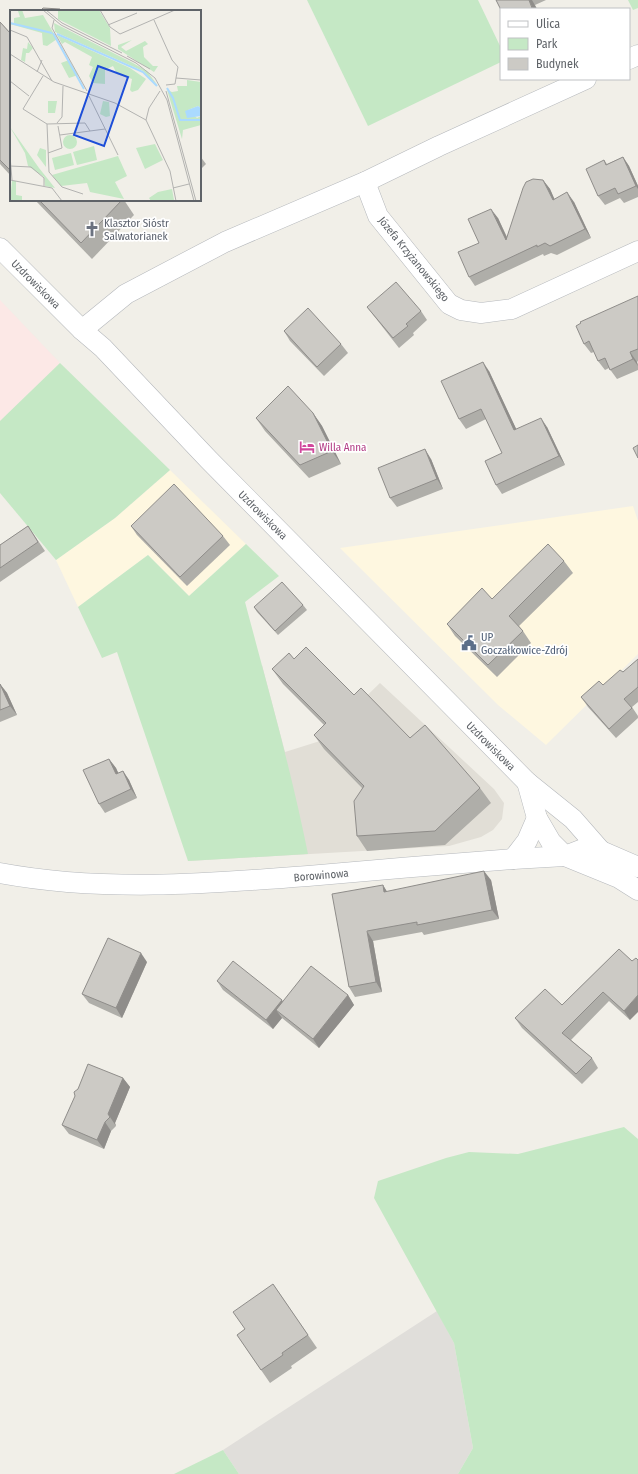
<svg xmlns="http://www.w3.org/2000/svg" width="638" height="1474" viewBox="0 0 638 1474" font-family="'Fira Sans Condensed',sans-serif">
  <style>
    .commercial { fill: #fef7e0 }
    .industrial { fill: #e0deda }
    .education { fill: #e1ded6 }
    .medical { fill: #fce8e6 }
    .green { fill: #c5e8c5 }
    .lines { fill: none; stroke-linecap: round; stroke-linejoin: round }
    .minor-casing { stroke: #b5b8bc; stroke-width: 21 }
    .minor { stroke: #fff; stroke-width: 20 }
    .wall { fill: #afaea9 }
    .shaded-wall { fill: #8f8d8a }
    .building { fill: #cccac5; stroke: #8f8d8a }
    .labels { text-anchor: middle; stroke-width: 3.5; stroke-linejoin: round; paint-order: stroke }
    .worship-label { font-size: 11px; fill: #5b616d; stroke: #fff; text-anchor: start }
    .street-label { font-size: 11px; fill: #5f6368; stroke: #fff }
    .hotel-label { font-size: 11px; fill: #b23c85; stroke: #fff; text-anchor: start }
    .service-label { font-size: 11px; fill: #4e5e75; stroke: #fff; text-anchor: start }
    .inset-river { fill: none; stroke: #aadaff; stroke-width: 2 }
    .inset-road { fill: none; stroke: #b3b3b1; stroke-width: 1 }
    .view { fill: #1d4ed8; fill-opacity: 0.15; stroke: #1d4ed8; stroke-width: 2 }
    .inset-edge { fill: none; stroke: #5f6368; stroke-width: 2 }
  </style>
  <rect width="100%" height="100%" fill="#f1efe8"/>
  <g class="commercial">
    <path d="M170 470 246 544 189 596 148 555 78 607 56 560 115 518Z"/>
    <path d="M633 506 638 521V654L546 745 498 705 340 548Z"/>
  </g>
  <path class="industrial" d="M437 1311 454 1343 473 1448 458 1474H239L223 1450Z"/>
  <path class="education" d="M262 665 285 752 320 741 380 683 494 789 504 803 502 819 493 830 481 837 449 846 188 861Z"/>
  <path class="medical" d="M0 300 60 363 0 421Z"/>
  <g class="green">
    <path d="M307 0H478L501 48V62L368 126Z"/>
    <path d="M628 0H638V8L633 10Z"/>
    <path d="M60 363 170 470 115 518 56 560 0 493V421Z"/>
    <path d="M246 544 279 576 245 602C267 685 291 769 308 854L188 861 117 652 102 658 78 607 148 555 189 596Z"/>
    <path d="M624 1127 638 1139V1474H458L473 1448 454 1343 374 1198 378 1181 446 1158 469 1152 518 1154Z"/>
    <path d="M223 1450 239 1474H174Z"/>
  </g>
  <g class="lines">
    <g class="minor-casing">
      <g id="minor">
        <path d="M629 59 638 55"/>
        <path d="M365 182 378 216 449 304 461 310 481 313 512 309 638 251"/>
        <path d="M0 248 82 330 103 348 208 459 527 782 573 819 601 851"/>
        <path d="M82 330 126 294 225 242 365 182 439 146 586 79"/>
        <path d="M527 782 537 818 551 842 565 856 619 878 638 890"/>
        <path d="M513 859 527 841 537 818"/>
        <path d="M0 873C102 892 205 884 308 876 376 870 445 864 513 859L565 856 583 849 601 851 638 867"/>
      </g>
    </g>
    <use href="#minor" class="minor"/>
  </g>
  <g class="wall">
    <path d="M496 0H546L535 5 537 9H501Z"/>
    <path d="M0 22 11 34V176L0 164Z"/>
    <path d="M200 156 206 164 200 170Z"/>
    <path d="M623 157 629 166 638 186V197L624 203 620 198 605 205 598 196 604 160 607 164Z"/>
    <path d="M543 180 550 189 554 199 574 202 591 238 557 255 551 253 544 256 543 254 475 286 469 277 479 243 498 218 507 237Z"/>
    <path d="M35 200H124L134 215 92 259Z"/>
    <path d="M638 296V361L637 362 638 365V370L617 379 609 368 605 370 598 361 594 352 591 353 584 344Z"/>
    <path d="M367 307 421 311 427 320 413 333 414 335 399 348 374 316Z"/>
    <path d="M284 331 341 344 348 353 324 376 290 341Z"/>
    <path d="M489 371 516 429 547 427 565 465 502 494 496 485 502 453 486 419 466 429 459 419Z"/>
    <path d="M313 413 322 426 341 464 309 478 265 431 256 418Z"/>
    <path d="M431 459 443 489 397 507 390 498Z"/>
    <path d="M28 526 45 551 0 582V545Z"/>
    <path d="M131 526 223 536 230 545 187 586 137 535Z"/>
    <path d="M564 561 573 573 519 626 523 631 531 643 497 677 455 636 447 624 492 599Z"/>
    <path d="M303 605 307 610 278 635 257 612 254 607Z"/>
    <path d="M294 659 354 695 410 738 480 788 491 803 445 845 367 851 357 836 363 789 324 749 314 735 324 725 283 684 272 669Z"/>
    <path d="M638 659V702L632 707 638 716V718L616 738 588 707 581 697 603 685 623 672Z"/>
    <path d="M0 684 7 693 17 715 0 722Z"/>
    <path d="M109 759 116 768 118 773 123 771 129 780 137 798 105 813 99 804Z"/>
    <path d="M491 880 499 919 424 935 422 932 373 941 382 992 355 997 349 987 383 885 387 892Z"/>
    <path d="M619 949 630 1020 609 1001 571 1040 592 1058 598 1068 582 1084 522 1028 515 1018 562 1005Z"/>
    <path d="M147 962 122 1018 89 1003 82 994Z"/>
    <path d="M217 981 283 1002 348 995 354 1005 319 1048 282 1018 273 1029 223 990Z"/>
    <path d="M123 1078 130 1087 115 1123 116 1126 111 1131 104 1149 69 1134 62 1125Z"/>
    <path d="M273 1284 317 1348 291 1366 292 1368 270 1383 237 1335 245 1329Z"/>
  </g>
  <g class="shaded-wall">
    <path d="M529 0H532L537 9H533Z"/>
    <path d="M623 157 629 166 638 186V189L636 186Z"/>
    <path d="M543 180 550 189 559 209 553 200Z"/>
    <path d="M567 192 574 202 591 238 585 229Z"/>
    <path d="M491 209 498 218 512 249 506 240Z"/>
    <path d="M630 352 637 362 638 366 633 359Z"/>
    <path d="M483 362 489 371 521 439 514 430Z"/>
    <path d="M313 413 322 426 341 464 332 451Z"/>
    <path d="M541 418 547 427 565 465 559 456Z"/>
    <path d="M425 449 431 459 443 489 437 479Z"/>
    <path d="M0 684 7 693 17 715 10 706Z"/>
    <path d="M109 759 116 768 123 783 116 774Z"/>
    <path d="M123 771 129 780 137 798 131 789Z"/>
    <path d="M484 871 491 880 499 919 492 910Z"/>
    <path d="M383 885 389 895 384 892Z"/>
    <path d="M367 931 373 941 382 992 376 982Z"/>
    <path d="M141 953 147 962 122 1018 116 1008Z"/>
    <path d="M348 995 354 1005 319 1048 313 1039Z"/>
    <path d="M638 995V1012L630 1020 624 1011Z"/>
    <path d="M282 1000 288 1010H276L282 1018 273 1029 266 1020Z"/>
    <path d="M123 1078 130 1087 115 1123 116 1126 108 1114Z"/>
    <path d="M105 1122 111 1131 104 1149 97 1140Z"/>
  </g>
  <g class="building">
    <path d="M496 0H529L532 8 530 9H501V10Z"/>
    <path d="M43 8 60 9 62 11H40Z"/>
    <path d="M0 22 11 34V171L0 160Z"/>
    <path d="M623 157 636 186 618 194 615 188 598 196 586 169 604 160 606 165Z"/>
    <path d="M533 179 543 180 553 200 567 192 585 229 550 246 545 243 537 247V245L469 277 458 252 479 243 468 219 491 209 506 240 523 188 526 182Z"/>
    <path d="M39 200H122L81 243Z"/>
    <path d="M396 282 421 311 406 324 408 326 393 338 367 307Z"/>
    <path d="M638 296V349L630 352 633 359 610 370 605 358 598 361 589 341 584 344 576 326 581 323 580 322Z"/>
    <path d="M308 308 341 344 317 367 284 331Z"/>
    <path d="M483 362 514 430 541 418 559 456 496 485 485 461 502 453 481 409 459 419 441 381Z"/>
    <path d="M288 386 313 413 332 451 300 465 256 418Z"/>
    <path d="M638 445V458L633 448Z"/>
    <path d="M425 449 437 479 390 498 378 468Z"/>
    <path d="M174 484 223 536 180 577 131 526Z"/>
    <path d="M28 526 38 542 0 568V545Z"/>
    <path d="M548 544 564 561 509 616 523 631 488 665 447 624 482 588 492 599Z"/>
    <path d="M282 582 303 605 275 631 254 607Z"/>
    <path d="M306 647 354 695 361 688 410 738 425 725 480 788 435 831 357 836 354 801 364 786 314 735 326 723 272 669 289 653 294 659Z"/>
    <path d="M638 659V687L624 699 632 708 609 729 581 697 599 681 603 685 620 670 623 672Z"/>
    <path d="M0 684 10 706 0 710Z"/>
    <path d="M109 759 116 774 123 771 131 789 99 804 83 770Z"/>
    <path d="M484 871 492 910 417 925V922L367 931 376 982 349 987 332 894 383 885 384 892Z"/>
    <path d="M108 938 141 953 116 1008 82 994Z"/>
    <path d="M619 949 632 961 636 958 638 960V995L624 1011 603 992 562 1033 592 1058 576 1074 515 1018 545 989 562 1005Z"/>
    <path d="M233 961 282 1000 266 1020 217 981Z"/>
    <path d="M311 966 348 995 313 1039 276 1010Z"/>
    <path d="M88 1064 123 1078 108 1114 110 1117 105 1122 97 1140 62 1125 75 1096 74 1092 78 1089Z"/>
    <path d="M273 1284 308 1335 282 1353 283 1355 261 1370 237 1335 245 1329 233 1312Z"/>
  </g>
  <defs>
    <g id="church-bare" transform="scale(1.2)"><path d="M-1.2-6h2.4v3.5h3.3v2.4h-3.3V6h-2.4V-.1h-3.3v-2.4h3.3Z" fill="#6b7280" stroke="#fff" stroke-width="2.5" paint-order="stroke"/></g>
    <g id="hotel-bare" transform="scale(1.2)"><path d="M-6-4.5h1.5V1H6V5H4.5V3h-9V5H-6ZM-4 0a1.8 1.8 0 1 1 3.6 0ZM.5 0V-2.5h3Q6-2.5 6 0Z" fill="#d1479c" stroke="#fff" stroke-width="2.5" paint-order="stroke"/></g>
    <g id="civic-bare" transform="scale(1.2)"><path d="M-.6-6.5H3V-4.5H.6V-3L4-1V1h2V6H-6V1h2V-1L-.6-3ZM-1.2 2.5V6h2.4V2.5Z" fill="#5c6f8a" stroke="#fff" stroke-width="2.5" paint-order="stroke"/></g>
  </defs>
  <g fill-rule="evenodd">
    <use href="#church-bare" x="92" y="229"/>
    <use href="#hotel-bare" x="307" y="447"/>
    <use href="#civic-bare" x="469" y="643"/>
  </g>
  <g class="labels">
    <g class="worship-label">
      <text x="104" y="227">Klasztor Sióstr<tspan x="104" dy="13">Salwatorianek</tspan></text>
    </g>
    <g class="street-label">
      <text transform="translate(414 259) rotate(51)" y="4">Józefa Krzyżanowskiego</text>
      <text transform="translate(36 284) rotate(45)" y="4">Uzdrowiskowa</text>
      <text transform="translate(263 515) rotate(45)" y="4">Uzdrowiskowa</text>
      <text transform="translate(491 746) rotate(45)" y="4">Uzdrowiskowa</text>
      <text transform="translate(321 875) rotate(-5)" y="4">Borowinowa</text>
    </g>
    <g class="hotel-label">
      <text x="319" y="451">Willa Anna</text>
    </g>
    <g class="service-label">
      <text x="481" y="641">UP<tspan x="481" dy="13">Goczałkowice-Zdrój</tspan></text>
    </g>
  </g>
  <g transform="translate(10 10)">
    <rect width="191" height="191" fill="#f1efe8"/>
    <path d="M12 0 15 8 33 5 47 29 37 36 33 35 32 23 0 14 4 13V8L10 7 8 1ZM48 0H89L100 18 101 36 48 9ZM44 13 123 53 137 61 148 76 133 61 45 22ZM47 25 120 58 136 69 128 80 122 82 120 80 122 69 107 64 103 56 95 60V74L83 73 79 66 83 57 79 55 82 47 55 32 52 34ZM122 30 111 37 116 41 135 31 138 34 133 37 134 47 143 56H148L144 62 108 39V35ZM18 32 23 38 19 43H16L15 52 11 50 13 38 17 39ZM59 50 68 65 59 68 51 53ZM177 70 191 72V98L188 96 178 100 187 108 191 106V115L173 120 172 129 157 80 162 82 168 81 167 76H177ZM38 91H47L45 103H38ZM93 91 99 92 100 106 96 107 90 104ZM0 117 29 158 45 178 35 176 34 167 18 156 15 143ZM53 132a7 7 0 1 1 14 0a7 7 0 1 1-14 0ZM145 134 153 150 135 159 126 138ZM84 136 87 150 67 155 63 142ZM30 138 36 140V157L27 145ZM61 143 64 155 45 160 42 148ZM108 146 117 166 105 172 114 189 80 182 77 173 51 176 42 165ZM2 171H6V185L12 186V191H0ZM162 179 164 190 141 191 139 188 148 182Z" fill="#c5e8c5"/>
    <path d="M188 96 191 98V106L177 108 175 101Z" fill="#aadaff"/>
    <path class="inset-river" d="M0 13 42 23M43 23 74 79M47 24 133 62 147 76M157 78 163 88 170 110H191"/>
    <path class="inset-road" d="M33 0 51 15 126 53 145 68 157 90 184 191M36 0 52 13 112 43M90 0 100 17 110 24 165 0M44 10 42 18 77 81M144 10 162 50 168 57 166 68M98 15 127 3M0 20 17 27 42 71M0 44 44 72 105 93 136 110 160 161 166 191M117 46 140 59M27 62 32 50M33 66 13 99 37 114 75 113 80 121M0 71 19 86M156 75 165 74 166 68 191 70M156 81 186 191M79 86 108 145M136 110 139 98 150 81M47 113 52 107 53 76M37 114 39 162 52 177 73 184M50 125 95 119M38 143 52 138 48 116M0 146 2 170M0 156 21 157 34 168V176M0 170 42 178 52 191M163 178 179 174"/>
    <path class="view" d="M88 56 118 67 94 136 64 125Z"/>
    <rect width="191" height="191" class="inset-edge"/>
  </g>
  <rect x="500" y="8" width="130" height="72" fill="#ffffff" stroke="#bfc1c3"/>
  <rect x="508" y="21" width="20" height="6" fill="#ffffff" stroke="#bfc1c3"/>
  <text x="536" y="28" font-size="12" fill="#5f6368">Ulica</text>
  <rect x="508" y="38" width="20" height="12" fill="#c5e8c5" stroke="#bfc1c3"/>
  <text x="536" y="48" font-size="12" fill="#5f6368">Park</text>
  <rect x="508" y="58" width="20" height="12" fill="#cccac5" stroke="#bfc1c3"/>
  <text x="536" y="68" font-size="12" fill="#5f6368">Budynek</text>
</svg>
